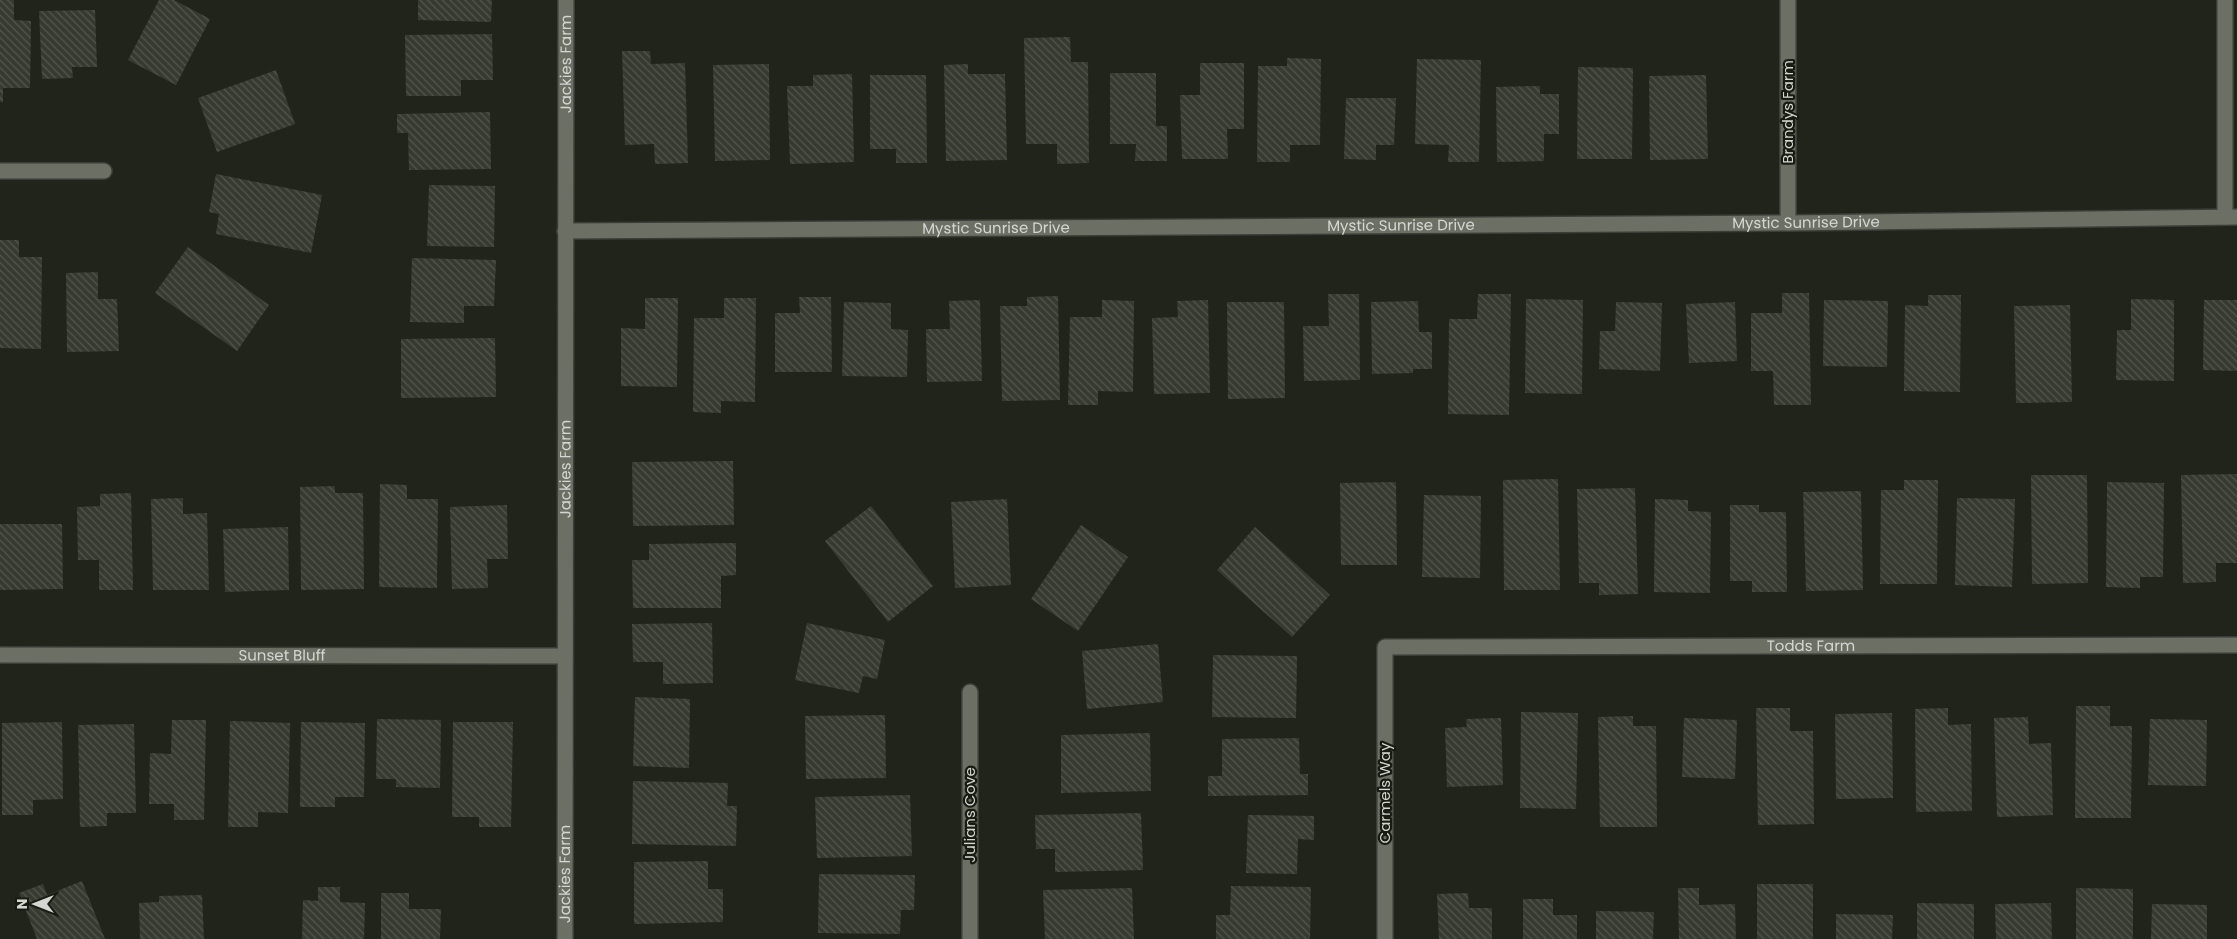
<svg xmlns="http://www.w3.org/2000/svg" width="2237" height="939" viewBox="0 0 2237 939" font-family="Poppins,sans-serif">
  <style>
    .building { fill: url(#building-back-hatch) }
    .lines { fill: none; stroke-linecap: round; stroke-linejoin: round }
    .minor-casing { stroke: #3b3d37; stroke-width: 18 }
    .minor { stroke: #6b6f64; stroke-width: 15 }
    .labels { text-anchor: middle; stroke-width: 4.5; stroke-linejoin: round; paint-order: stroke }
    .street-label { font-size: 15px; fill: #d4d7d1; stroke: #181b12 }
  </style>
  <defs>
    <pattern id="building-back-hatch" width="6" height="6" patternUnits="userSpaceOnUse" patternTransform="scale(1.25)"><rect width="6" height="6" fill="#363a30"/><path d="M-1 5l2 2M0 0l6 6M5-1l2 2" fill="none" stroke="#52564d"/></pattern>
  </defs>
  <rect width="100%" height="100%" fill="#21241b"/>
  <g class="building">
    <path d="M0 0H14V20L31 21 30 88H3V102H0Z"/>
    <path d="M159 0H174L210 19 176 85 128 60Z"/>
    <path d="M418 0H492L491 22 418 20Z"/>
    <path d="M95 10 97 67H72L73 78 42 79 39 11Z"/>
    <path d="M492 34 493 80H461V96H406L405 35Z"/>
    <path d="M1070 37 1071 62H1088L1089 163 1057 164V144H1026L1024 38Z"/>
    <path d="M622 51H650L651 64 685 63 688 163 655 164 654 144 625 145Z"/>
    <path d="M1287 58 1321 59 1320 145H1290V162H1257L1258 66H1287Z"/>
    <path d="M1417 59 1481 60 1479 162H1448L1449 145 1415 144Z"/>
    <path d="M1200 63H1244V129H1227L1228 159H1182L1180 95H1200Z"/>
    <path d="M769 64 770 160 715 161 713 65Z"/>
    <path d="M968 64V74H1005L1007 160 946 161 944 65Z"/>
    <path d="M1578 67 1633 68 1632 159H1577Z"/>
    <path d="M276 70 295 124 217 152 198 98Z"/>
    <path d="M1110 73H1156V126H1167V161H1135L1136 144H1110Z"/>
    <path d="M852 74 854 162 790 164 787 86H813V75Z"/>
    <path d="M870 75H926L927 163H896V149H870Z"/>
    <path d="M1706 75 1708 159 1650 160 1649 76Z"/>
    <path d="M1540 86V94H1559V134H1544V161L1497 162 1496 87Z"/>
    <path d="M1346 98H1396L1394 145H1376V160L1344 159Z"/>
    <path d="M490 112 491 169 409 170 408 133H397V114Z"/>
    <path d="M216 174 322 195 311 253 216 234 219 214 209 212Z"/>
    <path d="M429 185 495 186 494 247 427 246Z"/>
    <path d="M0 240H19V257H42L41 349 0 348Z"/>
    <path d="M188 247 269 305 237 351 155 293Z"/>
    <path d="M412 258 496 260 494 306H464V323L410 322Z"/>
    <path d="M98 272V299H117L119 351 67 352 66 273Z"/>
    <path d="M1782 293H1809L1811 405H1774L1773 371H1751V313H1782Z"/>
    <path d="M1328 294H1359L1360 380 1304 381 1303 326H1329Z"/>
    <path d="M1478 294H1511L1509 415 1448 414 1449 319H1477Z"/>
    <path d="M1928 295H1961L1960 392 1904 391 1905 305 1928 306Z"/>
    <path d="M1058 296 1060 400 1002 401 1000 306H1027V297Z"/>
    <path d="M799 297H831L832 372H775V313H800Z"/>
    <path d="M645 298H678L677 387 621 386V328L645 329Z"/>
    <path d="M724 298H756L755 402 721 401V413L693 412 694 318H724Z"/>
    <path d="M1526 299 1583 300 1582 394 1525 393Z"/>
    <path d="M2131 299 2174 300V381L2116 380 2117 330H2131Z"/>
    <path d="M980 300 982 381 927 382 926 329H950L949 301Z"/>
    <path d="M1102 300 1134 301 1133 392 1098 391V405H1068L1070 317H1102Z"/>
    <path d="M1208 300 1210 393 1154 394 1152 318 1178 317 1177 301Z"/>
    <path d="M1824 300 1888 301 1887 367 1823 366Z"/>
    <path d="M2204 300H2237V371L2203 370Z"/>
    <path d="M1418 301 1419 332H1432V369H1413V373L1372 374 1371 302Z"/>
    <path d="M844 302 891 303V329L908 330 907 377 842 376Z"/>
    <path d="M1227 302H1284L1285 398 1228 399Z"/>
    <path d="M1616 302 1662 303 1660 371 1599 369 1600 331H1615Z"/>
    <path d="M1735 302 1737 361 1689 363 1686 304Z"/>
    <path d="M2070 305 2072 402 2016 403 2014 306Z"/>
    <path d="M495 338 496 397 401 398V339Z"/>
    <path d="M733 461 734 525 633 526 632 462Z"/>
    <path d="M2237 474V563H2216V582L2183 583 2181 475Z"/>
    <path d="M2031 475H2087L2088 583 2032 584Z"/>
    <path d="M1558 479 1560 590H1504L1503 480Z"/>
    <path d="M1904 480H1938L1937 584H1880L1881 490H1904Z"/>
    <path d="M1396 482 1397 565H1341L1340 483Z"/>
    <path d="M2107 482 2164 483 2163 577H2140V588L2106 587Z"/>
    <path d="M380 484 407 485V499H438L437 588 379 587Z"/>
    <path d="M335 486V493H363L364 589 301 590 300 487Z"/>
    <path d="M1635 488 1638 594 1599 595V583H1579L1577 489Z"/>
    <path d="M1861 491 1863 590 1806 591 1803 492Z"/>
    <path d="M131 493 133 590H99V560H78L77 507 100 506V494Z"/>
    <path d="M1424 495 1481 496 1480 578 1422 577Z"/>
    <path d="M183 498V514L207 513 209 590H153L151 499Z"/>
    <path d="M1957 498 2015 499 2012 587 1955 585Z"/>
    <path d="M1007 499 1011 585 955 588 951 502Z"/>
    <path d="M1655 499 1688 500V511L1711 512 1710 593 1654 592Z"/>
    <path d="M507 505 508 559H487L488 588 452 589 450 507Z"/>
    <path d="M1730 505H1759V512H1786L1787 592H1752V581H1730Z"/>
    <path d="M871 506 933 586 888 622 825 541Z"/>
    <path d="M0 524H62L63 589 0 590Z"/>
    <path d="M1081 525 1128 557 1078 631 1031 599Z"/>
    <path d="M288 527 289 590 225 592 223 529Z"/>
    <path d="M1255 527 1330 595 1292 637 1217 570Z"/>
    <path d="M736 543V575L721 576V608H633L632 560H649V544Z"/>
    <path d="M712 623 713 683 663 684V662H633L632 624Z"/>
    <path d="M807 623 885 640 877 679 863 676 859 693 795 680Z"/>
    <path d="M1158 644 1163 702 1087 709 1082 651Z"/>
    <path d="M1213 655 1297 656 1296 718 1212 717Z"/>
    <path d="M635 697 690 699 689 768 633 766Z"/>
    <path d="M2076 706H2110V726H2132L2131 818H2075Z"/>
    <path d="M1756 708H1790V731H1813L1814 824 1758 825Z"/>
    <path d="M1948 708V725L1971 724 1972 811 1916 812 1915 709Z"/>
    <path d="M1521 712 1578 713 1576 809 1520 808Z"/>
    <path d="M1892 713 1893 798 1836 799 1835 714Z"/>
    <path d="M885 715 886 778 806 779 805 716Z"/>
    <path d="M1633 716V726H1656L1657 827H1600L1598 717Z"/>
    <path d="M2028 717 2029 744 2051 743 2053 815 1997 817 1994 718Z"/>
    <path d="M1501 718 1503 785 1447 787 1445 728 1467 727 1466 719Z"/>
    <path d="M1684 718 1737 720 1735 779 1682 777Z"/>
    <path d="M377 719 441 720 440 788 396 787V779H376Z"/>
    <path d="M2150 719 2207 720 2206 786 2148 785Z"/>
    <path d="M172 720H206L204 820H174V804H149L150 753 171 754Z"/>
    <path d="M230 721 290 723 288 813 258 812V827H228Z"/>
    <path d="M62 722 63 799 33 800V815H2V723Z"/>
    <path d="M301 722 365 723 364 797H335V807H300Z"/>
    <path d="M453 722H513L511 827H479V817H452Z"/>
    <path d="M134 724 136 813H107V826L80 827 78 725Z"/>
    <path d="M1150 733 1151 791 1061 793V735Z"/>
    <path d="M1299 738 1300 774H1308V795L1208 796V776H1222V739Z"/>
    <path d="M633 781 728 783 727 806H737L736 846 632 844Z"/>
    <path d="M910 795 912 856 817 858 815 797Z"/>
    <path d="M1141 813 1143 870 1055 872V849H1036L1035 815Z"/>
    <path d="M1248 815 1314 816V840L1298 839 1297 874 1246 873Z"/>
    <path d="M708 861V889H723V922L634 924V862Z"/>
    <path d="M819 874 915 875 914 910H901L900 934 818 933Z"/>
    <path d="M82 881 105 939H37L19 893 43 884 47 895Z"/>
    <rect x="1757" y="884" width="56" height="55"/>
    <path d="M1231 886 1311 887 1310 939H1216V915H1230Z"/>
    <path d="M318 887H340V902L365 903 364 939H302L303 900 318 901Z"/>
    <path d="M1132 888 1134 939H1045L1043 890Z"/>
    <path d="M1678 888H1699V905L1735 904 1736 939H1679Z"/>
    <path d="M2076 888 2133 889V939H2076Z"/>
    <path d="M381 893H409V909H441L440 939H381Z"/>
    <path d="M1468 893 1469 908H1492V939H1439L1437 894Z"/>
    <path d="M202 895 204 939H140L139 903 159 902V896Z"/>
    <path d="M1523 899H1553V915H1577V939H1523Z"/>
    <path d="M1917 903 1974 904V939H1917Z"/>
    <path d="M2051 903 2052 939H1996L1995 904Z"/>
    <path d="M2152 904 2207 905V939H2151Z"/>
    <path d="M1596 911 1654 912 1653 939H1596Z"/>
    <path d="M1836 914 1893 915 1892 939H1836Z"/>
  </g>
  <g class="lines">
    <g class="minor-casing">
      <g id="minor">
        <path d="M2225 0V217"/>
        <path d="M0 171H104"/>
        <path d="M1788 223V0"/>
        <path id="s1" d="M565 231 1788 223 2237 217"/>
        <path id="s2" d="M0 655 565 656"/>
        <path d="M970 692V939"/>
        <path id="s3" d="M565 939 566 0"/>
        <path id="s4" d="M1385 939V647L2237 645"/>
      </g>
    </g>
    <use href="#minor" class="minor"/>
  </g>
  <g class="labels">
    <g class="street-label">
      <text dy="5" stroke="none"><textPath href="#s3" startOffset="875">Jackies Farm</textPath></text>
      <text transform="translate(1788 112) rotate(-90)" y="5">Brandys Farm</text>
      <text dy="5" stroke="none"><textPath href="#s1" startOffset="1241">Mystic Sunrise Drive</textPath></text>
      <text dy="5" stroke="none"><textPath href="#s1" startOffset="836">Mystic Sunrise Drive</textPath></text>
      <text dy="5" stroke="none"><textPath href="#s1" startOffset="431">Mystic Sunrise Drive</textPath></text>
      <text dy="5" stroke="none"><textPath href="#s3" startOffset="470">Jackies Farm</textPath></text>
      <text dy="5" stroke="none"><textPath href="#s4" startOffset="718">Todds Farm</textPath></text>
      <text dy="5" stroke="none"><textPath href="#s2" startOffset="282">Sunset Bluff</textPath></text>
      <text transform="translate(1385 793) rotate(-90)" y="5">Carmels Way</text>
      <text transform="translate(970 815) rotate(-90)" y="5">Julians Cove</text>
      <text dy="5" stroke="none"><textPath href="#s3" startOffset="65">Jackies Farm</textPath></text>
    </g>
  </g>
  <g transform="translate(35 904) rotate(270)" stroke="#181b12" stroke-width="4" paint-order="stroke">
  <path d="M0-4L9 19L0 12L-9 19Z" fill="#d4d7d1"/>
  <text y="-8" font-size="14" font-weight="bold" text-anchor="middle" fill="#d4d7d1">N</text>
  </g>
</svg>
